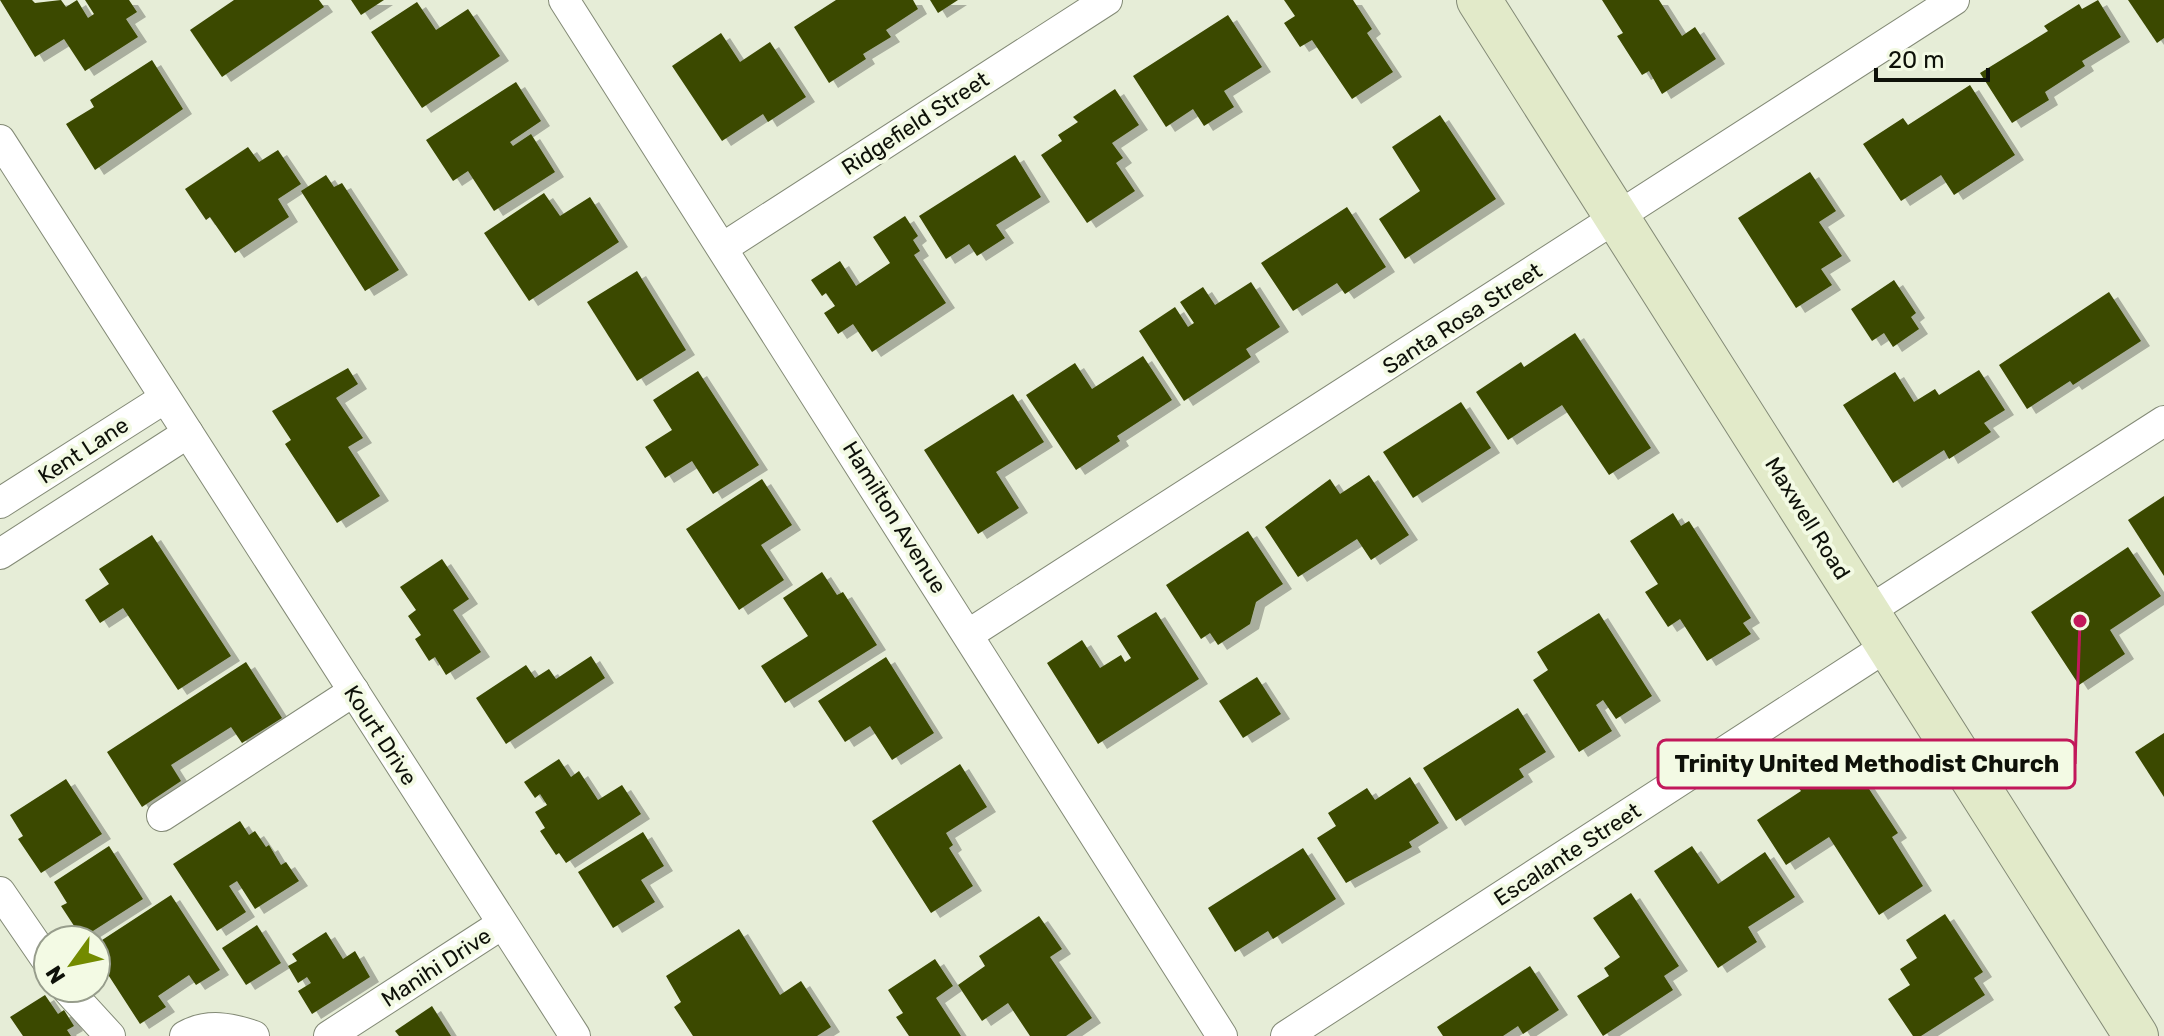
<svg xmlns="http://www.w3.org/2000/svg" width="2164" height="1036" viewBox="0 0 2164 1036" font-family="Rubik,sans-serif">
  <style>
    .building { fill: #3a4806; filter: url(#shadow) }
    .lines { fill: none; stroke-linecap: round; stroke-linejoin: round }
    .street-casing { stroke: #838a76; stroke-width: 32 }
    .secondary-casing { stroke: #838a76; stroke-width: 46 }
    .street { stroke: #fff; stroke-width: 30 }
    .secondary { stroke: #e2eac9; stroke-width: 44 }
    .labels { text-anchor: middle; stroke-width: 8; stroke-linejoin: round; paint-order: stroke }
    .street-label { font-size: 22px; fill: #0e1109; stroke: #f3fae4 }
    .leader { fill: none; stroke: #c2185b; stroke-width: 3 }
    .callout-dot { fill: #c2185b; stroke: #f3fae4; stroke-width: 3 }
    .callout { fill: #f3fae4; stroke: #c2185b; stroke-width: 3 }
    .callout-label { font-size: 24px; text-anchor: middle; font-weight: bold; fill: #0e1109 }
  </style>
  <defs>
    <filter id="shadow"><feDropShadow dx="9" dy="5" stdDeviation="0" flood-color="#0004"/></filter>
  </defs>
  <rect width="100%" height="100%" fill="#e6edd7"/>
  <g class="building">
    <path d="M0 0H32L35 3 61 0 66 7 77 0 88 18 94 14 85 0H129L137 12 126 19 138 37 85 71 64 39 35 57Z"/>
    <path d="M234 0H319L324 7 222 77 190 30Z"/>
    <path d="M351 0H384L361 15Z"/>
    <path d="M836 0H913L918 9 886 30 891 37 863 54 866 59 829 83 794 27Z"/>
    <path d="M930 0H958L938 13Z"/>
    <path d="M1284 0H1353L1372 29 1367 33 1393 72 1352 99 1312 40 1300 47 1284 23 1295 16Z"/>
    <path d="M1602 0H1659L1682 36 1695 27 1716 59 1662 94 1649 71 1642 75 1617 36 1623 33Z"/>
    <path d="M2098 0 2121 37 2082 61 2085 66 2045 92 2049 100 2012 123 1980 73 2048 31 2044 26 2079 4 2082 9Z"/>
    <path d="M2128 0H2164V38L2157 43Z"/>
    <path d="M417 2 436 30 468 9 500 56 422 108 371 32Z"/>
    <path d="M1228 15 1262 67 1224 91 1234 107 1204 126 1193 109 1166 127 1133 76Z"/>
    <path d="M721 33 740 62 770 42 806 97 768 122 763 114 722 141 672 66Z"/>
    <path d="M152 60 183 109 95 170 66 124 94 107 90 100Z"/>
    <path d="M516 82 541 121 510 142 513 146 531 134 555 172 494 211 468 171 453 181 426 140Z"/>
    <path d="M1970 85 2015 155 1954 195 1941 175 1901 201 1863 144 1903 118 1908 125Z"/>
    <path d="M1115 89 1139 125 1112 143 1123 158 1116 163 1135 191 1087 223 1041 155 1062 141 1058 135 1078 122 1073 117Z"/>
    <path d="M1440 115 1496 199 1405 259 1379 219 1420 191 1392 147Z"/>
    <path d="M248 147 259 162 278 150 301 184 278 199 289 217 235 253 210 217 206 220 185 189Z"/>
    <path d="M1015 155 1041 197 996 225 1005 238 977 256 969 244 946 259 919 216Z"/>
    <path d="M1810 172 1836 211 1819 222 1842 256 1821 269 1832 285 1796 308 1738 218Z"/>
    <path d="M326 175 334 187 342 183 399 270 365 291 301 191Z"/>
    <path d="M544 193 560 216 590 197 619 242 529 301 484 233Z"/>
    <path d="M1347 207 1386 267 1345 294 1337 283 1293 311 1261 263Z"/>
    <path d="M905 216 918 236 913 240 920 251 914 255 946 303 872 352 853 324 838 334 824 313 835 306 826 293 822 296 811 280 840 261 856 286 890 263 873 237Z"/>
    <path d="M637 271 686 350 637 381 587 302Z"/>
    <path d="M1894 280 1916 313 1911 317 1919 329 1893 347 1884 333 1872 341 1851 309Z"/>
    <path d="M1251 282 1280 327 1246 349 1251 357 1184 401 1139 331 1175 307 1188 327 1194 323 1180 302 1203 287 1215 305Z"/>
    <path d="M2109 292 2141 341 2073 385 2070 381 2027 409 1999 365Z"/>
    <path d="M1575 333 1651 448 1609 475 1562 405 1508 440 1476 392 1521 362 1524 367Z"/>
    <path d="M1143 356 1172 400 1117 436 1120 441 1076 470 1026 395 1075 363 1092 389Z"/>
    <path d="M348 368 358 384 336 398 363 438 348 447 380 496 337 523 285 444 291 440 272 411Z"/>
    <path d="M1979 370 2005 410 1984 423 1991 432 1949 459 1944 450 1893 483 1843 405 1895 372 1914 402 1935 389 1939 395Z"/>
    <path d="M698 371 759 465 713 494 692 461 665 478 645 447 672 430 653 400Z"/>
    <path d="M1013 394 1044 442 996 472 1019 508 978 534 924 450Z"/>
    <path d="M1461 402 1491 448 1413 498 1383 452Z"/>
    <path d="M1369 475 1409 535 1371 560 1357 539 1298 577 1265 527 1330 479 1340 494Z"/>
    <path d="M762 479 792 525 761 545 784 580 739 610 686 529Z"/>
    <path d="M2164 496V576L2128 520Z"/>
    <path d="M1673 513 1681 526 1689 521 1751 618 1743 623 1751 634 1707 661 1680 619 1668 627 1645 592 1658 584 1630 541Z"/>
    <path d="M1248 531 1283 584 1256 602 1250 624 1218 645 1210 633 1201 639 1166 585Z"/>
    <path d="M152 535 231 656 178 690 123 608 100 623 85 600 109 584 99 569Z"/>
    <path d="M2128 547 2161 596 2110 630 2125 654 2079 685 2031 612Z"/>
    <path d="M442 559 469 599 453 610 481 652 446 675 435 657 429 661 415 639 421 635 408 616 416 610 400 587Z"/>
    <path d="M822 572 837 595 843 592 877 645 785 703 761 666 808 636 783 598Z"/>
    <path d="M1156 612 1199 679 1098 744 1047 663 1082 640 1100 668 1121 655 1125 662 1131 658 1117 636Z"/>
    <path d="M1599 613 1652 696 1616 719 1603 700 1596 705 1612 731 1579 752 1533 680 1548 670 1537 652Z"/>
    <path d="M591 656 605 678 506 744 476 698 526 665 535 678 549 669 556 679Z"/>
    <path d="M886 657 934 733 892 760 870 726 845 742 818 701Z"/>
    <path d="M246 662 282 718 242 743 231 727 171 765 181 781 142 807 107 752Z"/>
    <path d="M1257 677 1281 714 1243 738 1219 701Z"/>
    <path d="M1518 708 1546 752 1519 769 1524 777 1456 821 1423 768Z"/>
    <path d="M2164 733V797L2135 752Z"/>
    <path d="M1846 754 1898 833 1892 837 1923 886 1879 915 1829 837 1786 865 1757 820 1801 791 1797 786Z"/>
    <path d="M559 759 571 777 579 771 598 800 622 785 641 814 566 863 559 853 556 855 540 831 545 828 535 812 547 805 540 794 535 798 524 782Z"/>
    <path d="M960 764 987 807 946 833 953 845 949 848 973 886 931 913 872 821Z"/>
    <path d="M1410 777 1439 823 1409 842 1412 847 1346 883 1317 838 1336 826 1328 813 1367 788 1375 800Z"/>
    <path d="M66 779 102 834 41 873 18 839 23 836 10 815Z"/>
    <path d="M240 821 249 835 255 831 266 847 269 845 281 865 286 862 299 881 255 909 237 881 229 886 246 912 217 931 173 864Z"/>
    <path d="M643 832 664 866 641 880 655 902 613 928 578 872Z"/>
    <path d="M109 846 143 899 82 938 61 906 67 903 54 882Z"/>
    <path d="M1692 846 1718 884 1765 852 1795 897 1748 927 1757 942 1718 968 1654 871Z"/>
    <path d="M1303 848 1336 899 1273 939 1268 931 1235 952 1208 908Z"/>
    <path d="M1631 893 1679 966 1664 976 1673 990 1603 1036 1577 996 1609 976 1604 968 1620 957 1593 918Z"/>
    <path d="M171 895 220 970 196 985 189 975 158 996 166 1007 140 1024 96 956V944Z"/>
    <path d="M1945 914 1983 972 1974 978 1985 995 1921 1036H1913L1888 999 1910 985 1900 969 1917 958 1906 940Z"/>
    <path d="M1039 916 1062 949 1050 957 1092 1018 1066 1036H1030L1008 1003 982 1021 958 985 985 966 979 956Z"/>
    <path d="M257 925 281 963 246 985 222 948Z"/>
    <path d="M739 929 780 995 801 981 831 1027 817 1036H693L674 1007 681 1002 666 976Z"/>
    <path d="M326 932 343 959 355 951 370 977 312 1014 298 991 311 983 307 977 298 983 288 966 297 961 292 954Z"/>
    <path d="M935 959 953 986 936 998 961 1036H909L896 1017 903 1013 888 990Z"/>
    <path d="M1530 966 1559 1010 1523 1034 1518 1026 1503 1036H1443L1437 1027Z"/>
    <path d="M45 995 58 1014 64 1010 74 1026 67 1030 71 1036H23L10 1017Z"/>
    <path d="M432 1006 451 1036H399L395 1031Z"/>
  </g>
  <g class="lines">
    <g class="street-casing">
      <g id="street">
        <path d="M564 0 1222 1036"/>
        <path d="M0 140 575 1036"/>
        <path d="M724 247 1107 0"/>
        <path d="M0 503 165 398"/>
        <path d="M0 554 188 433"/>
        <path d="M1867 612 2164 421"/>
        <path d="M969 634 1954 0"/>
        <path d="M162 816 354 691"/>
        <path d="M0 892 48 962"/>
        <path d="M66 988 110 1036"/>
        <path d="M185 1036C208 1023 231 1028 254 1036"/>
        <path d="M329 1036 502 924"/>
        <path d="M1286 1036 1889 645"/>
      </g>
    </g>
    <g class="secondary-casing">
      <path id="secondary" d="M1479 0 2136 1036"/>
    </g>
    <use href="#street" class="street"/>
    <use href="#secondary" class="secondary"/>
  </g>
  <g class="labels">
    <g class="street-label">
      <text transform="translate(915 123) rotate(-33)" y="8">Ridgefield Street</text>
      <text transform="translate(1462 318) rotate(-33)" y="8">Santa Rosa Street</text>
      <text transform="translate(83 450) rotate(-33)" y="8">Kent Lane</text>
      <text transform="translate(895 517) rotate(58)" y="8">Hamilton Avenue</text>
      <text transform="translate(1808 518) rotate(58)" y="8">Maxwell Road</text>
      <text transform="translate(381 735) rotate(57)" y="8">Kourt Drive</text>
      <text transform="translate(1567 854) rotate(-33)" y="8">Escalante Street</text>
      <text transform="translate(436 967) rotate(-33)" y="8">Manihi Drive</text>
    </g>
  </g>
  <path class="leader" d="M2080 621L2075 764"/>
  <circle class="callout-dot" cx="2080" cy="621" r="8"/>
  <rect class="callout" x="1658" y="740" width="417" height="48" rx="8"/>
  <g class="callout-label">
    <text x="1867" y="772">Trinity United Methodist Church</text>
  </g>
  <g transform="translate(72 964) rotate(237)"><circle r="38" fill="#f3fae4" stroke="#979d8c" stroke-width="2"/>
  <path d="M0-6L14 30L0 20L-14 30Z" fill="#738b00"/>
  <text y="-12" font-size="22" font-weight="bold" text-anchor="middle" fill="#0e1109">N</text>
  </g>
  <path d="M1876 68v12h112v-12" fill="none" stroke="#0e1109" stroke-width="4"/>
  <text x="1888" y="68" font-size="24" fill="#0e1109" stroke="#f3fae4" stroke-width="6" paint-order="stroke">20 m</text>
</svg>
